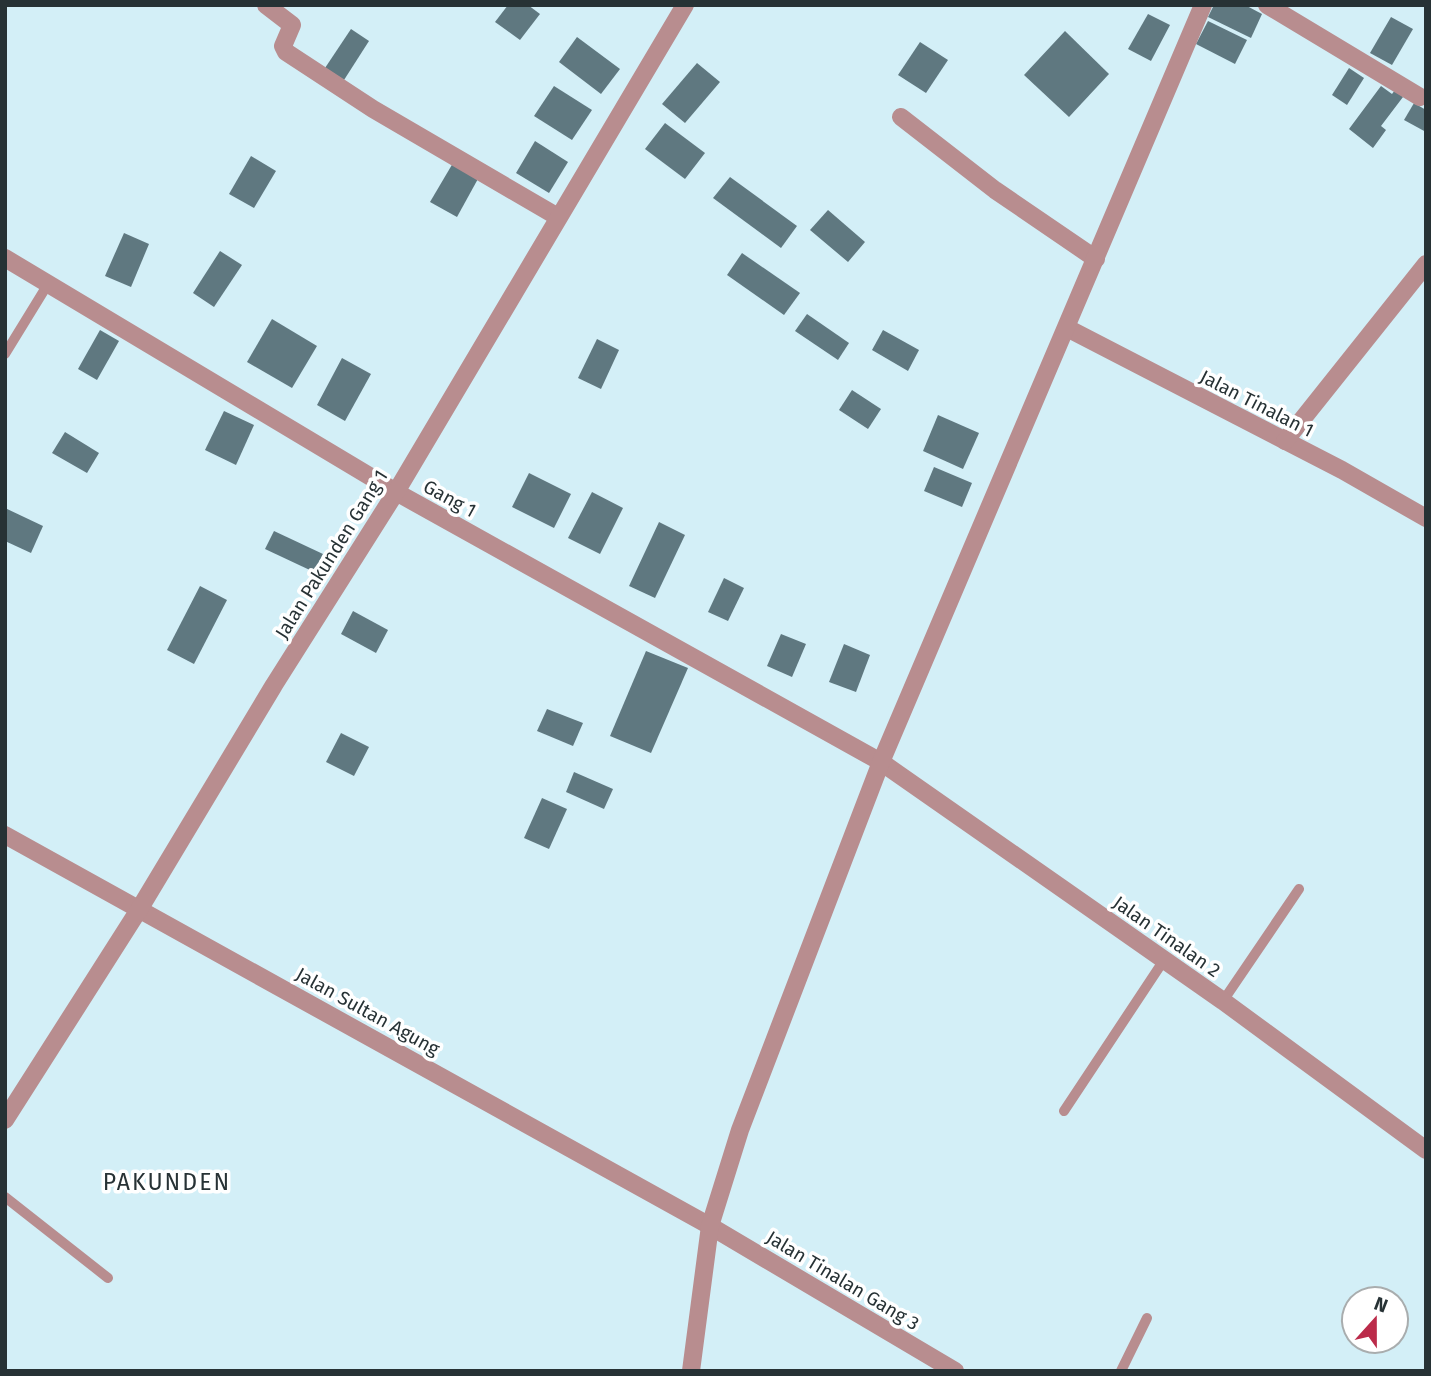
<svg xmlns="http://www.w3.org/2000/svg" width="1431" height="1376" viewBox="0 0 1431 1376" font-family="'Fira Sans',sans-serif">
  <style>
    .building { fill: #5f7880 }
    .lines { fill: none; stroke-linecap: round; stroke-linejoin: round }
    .lane { stroke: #b88d8f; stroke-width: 10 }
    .street { stroke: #b88d8f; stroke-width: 18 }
    .labels { text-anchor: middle; stroke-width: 7; stroke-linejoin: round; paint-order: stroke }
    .street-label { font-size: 19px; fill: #273235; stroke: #fff }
    .quarter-label { font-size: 23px; letter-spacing: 2px; fill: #273235; stroke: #fff }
  </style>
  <rect width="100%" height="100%" fill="#d3eff7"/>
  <g class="building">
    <path d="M508 5H528L540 14 520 40 495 22Z"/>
    <path d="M1214 5H1245L1262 14 1251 38 1208 17Z"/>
    <path d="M1148 14 1170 25 1151 61 1128 49Z"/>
    <path d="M1391 17 1413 29 1392 65 1370 53Z"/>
    <path d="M1208 21 1247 40 1235 64 1196 44Z"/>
    <path d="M351 29 369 41 344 80 325 68Z"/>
    <path d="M1065 31 1109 74 1069 117 1024 75Z"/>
    <path d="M577 37 620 69 601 94 559 62Z"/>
    <path d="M920 42 948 60 926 93 898 75Z"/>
    <path d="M697 63 720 82 685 123 662 104Z"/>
    <path d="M1349 68 1364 78 1347 105 1332 95Z"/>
    <path d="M554 86 592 110 572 140 534 116Z"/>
    <path d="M1381 86 1392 94 1395 90 1403 97 1381 126 1386 130 1373 148 1349 129Z"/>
    <path d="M1414 103 1426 110V132L1404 120Z"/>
    <path d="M665 123 705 153 685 179 645 149Z"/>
    <path d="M535 141 568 162 549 193 516 173Z"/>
    <path d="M251 156 276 171 254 208 229 194Z"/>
    <path d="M453 163 479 177 457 217 430 202Z"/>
    <path d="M730 177 797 226 781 248 713 198Z"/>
    <path d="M828 210 865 242 848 262 810 230Z"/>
    <path d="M124 233 149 244 131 287 105 276Z"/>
    <path d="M220 251 242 265 214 307 193 293Z"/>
    <path d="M742 253 800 293 784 315 727 275Z"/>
    <path d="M807 314 849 343 838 360 795 331Z"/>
    <path d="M272 319 317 346 292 388 247 362Z"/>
    <path d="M100 330 119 341 97 380 78 369Z"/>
    <path d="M883 330 919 350 908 371 872 350Z"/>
    <path d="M597 339 619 350 601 389 578 378Z"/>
    <path d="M342 358 371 374 345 421 317 405Z"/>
    <path d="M852 390 881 409 868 429 839 410Z"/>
    <path d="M224 411 254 425 236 465 205 450Z"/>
    <path d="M938 415 979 433 963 469 923 451Z"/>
    <path d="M65 432 99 453 87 473 52 453Z"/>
    <path d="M934 467 972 483 962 507 924 491Z"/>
    <path d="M529 473 571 494 554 528 512 507Z"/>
    <path d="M592 492 623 508 600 554 568 538Z"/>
    <path d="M5 508 43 526 31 553 5 541Z"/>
    <path d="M659 522 685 535 655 598 629 586Z"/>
    <path d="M274 531 323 554 314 572 265 549Z"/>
    <path d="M724 578 744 588 728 621 708 612Z"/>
    <path d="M200 586 227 600 194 664 167 650Z"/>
    <path d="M353 611 388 630 376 653 341 634Z"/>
    <path d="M781 634 806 644 792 677 767 666Z"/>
    <path d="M844 644 870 655 856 692 829 682Z"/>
    <path d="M646 651 688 668 651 753 610 736Z"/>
    <path d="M547 709 583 723 573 746 537 731Z"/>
    <path d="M341 733 369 747 354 776 326 762Z"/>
    <path d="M574 772 613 789 604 809 566 792Z"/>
    <path d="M542 798 567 809 549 849 524 838Z"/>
  </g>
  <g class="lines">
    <g class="lane">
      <path d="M5 354 48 284"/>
      <path d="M1223 1001 1299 889"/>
      <path d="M1064 1111 1164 960"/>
      <path d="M5 1197 108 1278"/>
      <path d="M1121 1371 1147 1318"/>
    </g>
    <g class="street">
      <path d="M266 5 292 25 283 46 286 52 373 109 558 217"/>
      <path d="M1267 5 1420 97"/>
      <path d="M901 117 995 190 1096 259"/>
      <path d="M5 258 396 492 881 762 1223 1001 1426 1150"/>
      <path d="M1067 328 1342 470 1426 518"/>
      <path d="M1285 441 1426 264"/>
      <path d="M5 835 710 1226 955 1371"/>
      <path d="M5 1120 140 908 274 685 396 492 685 5"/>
      <path d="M691 1371 710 1226 740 1130 881 762 1203 5"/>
    </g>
  </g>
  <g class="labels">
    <g class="street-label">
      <text transform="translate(1257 403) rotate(27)" y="7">Jalan Tinalan 1</text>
      <text transform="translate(450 498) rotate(29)" y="7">Gang 1</text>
      <text transform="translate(331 554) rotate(-58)" y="7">Jalan Pakunden Gang 1</text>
      <text transform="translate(1167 936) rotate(35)" y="7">Jalan Tinalan 2</text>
      <text transform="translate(368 1011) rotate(29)" y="7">Jalan Sultan Agung</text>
      <text transform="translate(843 1280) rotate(31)" y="7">Jalan Tinalan Gang 3</text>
    </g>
    <g class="quarter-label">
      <text x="167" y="1190">PAKUNDEN</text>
    </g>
  </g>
  <rect width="1431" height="1376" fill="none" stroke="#273235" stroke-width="14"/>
  <g transform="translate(1375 1320) rotate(21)"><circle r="33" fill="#ffffff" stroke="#a9adae" stroke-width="2"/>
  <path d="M0-5L12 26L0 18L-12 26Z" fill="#bb2b4a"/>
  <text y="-10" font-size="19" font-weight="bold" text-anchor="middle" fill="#273235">N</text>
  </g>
</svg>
